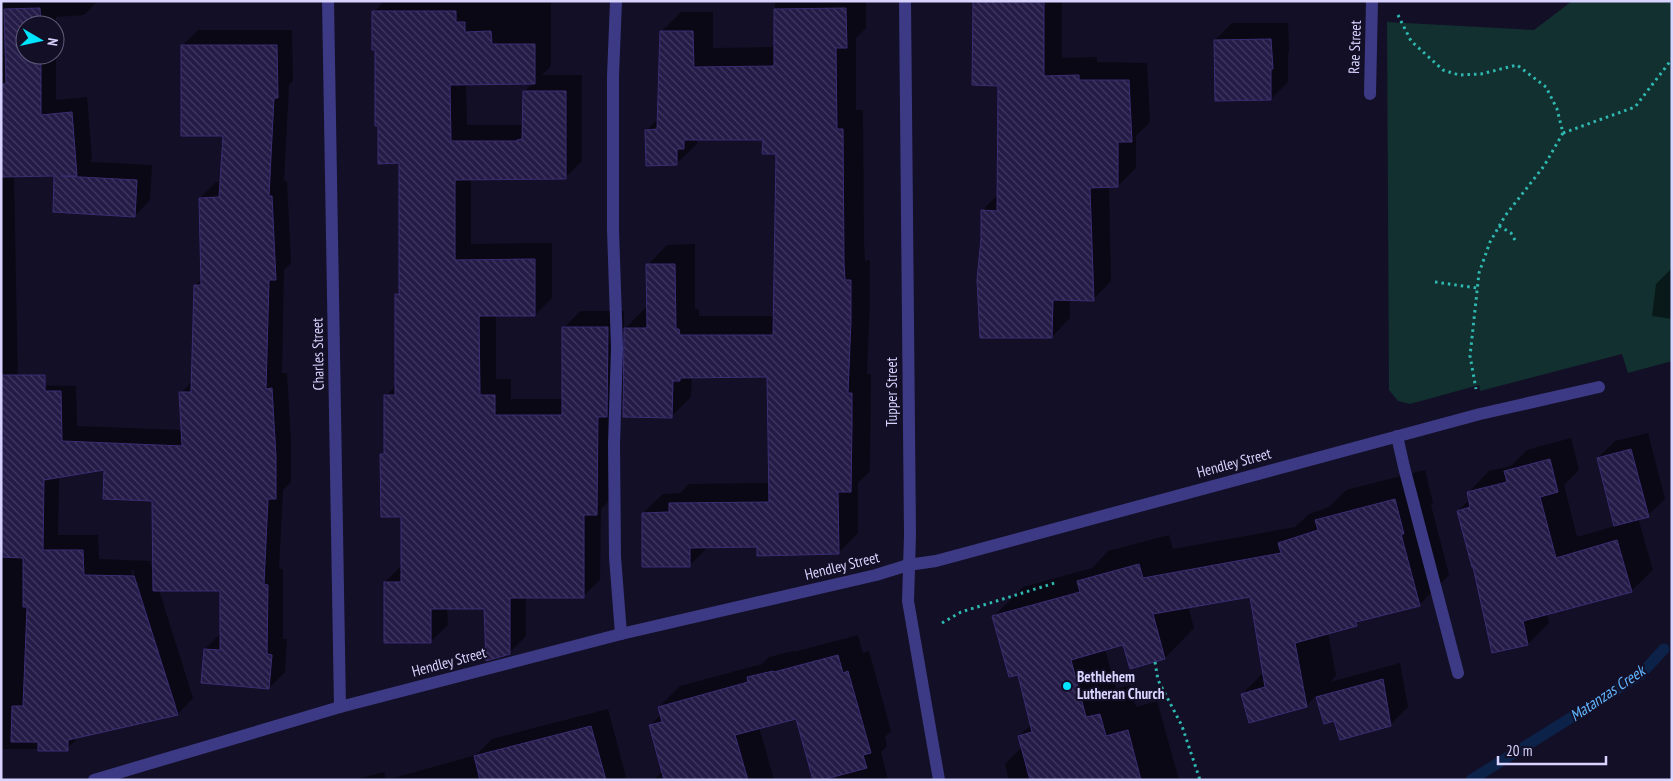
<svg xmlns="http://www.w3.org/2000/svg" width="1673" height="781" viewBox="0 0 1673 781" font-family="'PT Sans Narrow',sans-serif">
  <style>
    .green { fill: #12302f }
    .shadow { fill: #0007; fill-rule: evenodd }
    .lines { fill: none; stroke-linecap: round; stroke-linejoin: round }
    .stream { stroke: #0c2248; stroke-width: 11 }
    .building { fill: url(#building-back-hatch); stroke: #3b2d73 }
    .path { stroke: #2fb8b0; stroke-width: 3; stroke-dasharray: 2.5 4; stroke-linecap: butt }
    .lane { stroke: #3d3a85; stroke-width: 12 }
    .street { stroke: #3d3a85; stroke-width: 12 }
    .poi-dot { fill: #00e5ff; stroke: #130f26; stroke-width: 2 }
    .labels { text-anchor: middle; stroke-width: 4; stroke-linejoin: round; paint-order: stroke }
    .street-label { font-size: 15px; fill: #d9d4ff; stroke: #130f26 }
    .poi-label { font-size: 15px; font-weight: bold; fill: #d9d4ff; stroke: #130f26; text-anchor: start }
    .water-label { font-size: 16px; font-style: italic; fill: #62b6ff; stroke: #130f26 }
  </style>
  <defs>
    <pattern id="building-back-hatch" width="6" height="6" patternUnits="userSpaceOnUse" patternTransform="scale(1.25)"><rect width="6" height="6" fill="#241b47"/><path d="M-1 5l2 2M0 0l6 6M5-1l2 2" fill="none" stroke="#433b63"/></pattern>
  </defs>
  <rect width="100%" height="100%" fill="#130f26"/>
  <path class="green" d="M1572 1H1672V361L1628 373 1622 354 1480 391 1479 385 1410 404 1398 401 1389 390 1387 22 1534 30Z"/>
  <g class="shadow">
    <path d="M1 1H98L84 15 56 17V100L87 97 92 159 90 162 152 165 150 200 135 216 56 175 14 176 18 385 76 386 77 426 182 430 181 393 193 380 195 285 202 279 200 198 216 182H221L224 134 182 46 198 30H292L293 81 289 85 284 181H287L291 263 284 270 282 373H287L291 441V482L283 490 279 569H283V639H287L285 672 269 688 205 649 221 633V590H159L193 698 178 714 80 736 67 749H4L1 752ZM25 25H55V55H25ZM106 468 153 500V573L150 561 99 559 98 535H58L59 476ZM131 570H133L176 705H174Z"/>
    <path d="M384 1H551V66L542 75H582V161L566 177 471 178V244L552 243V298L535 315H496V379H511V399H564V328L580 311H624V330L645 308H648V265L667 245 695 244V309H699V316H774V244L777 242V153L764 139H697V144L677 163 647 130 659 118 661 32 681 12H713V48L776 47 775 1H866V28L856 38V110H863L864 242 865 261 870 260V301L867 374H871L870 471 858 483V533L838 553 758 546 708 547 689 566 643 513 663 494 680 493 689 484 770 483 768 376H692L691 397 671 417 625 397 614 408 613 497 601 509 600 580 583 596 526 597V636L509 653 485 608 447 607 448 625 431 641 385 582 402 565V516L381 454 386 450V396L396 385V294L400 290V162L376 49 374 12ZM533 83 524 92V125H467L466 84Z"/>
    <path d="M970 1H1062V58L1097 57V62L1147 63 1150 122 1136 136V168L1118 186H1109L1111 281 1093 300 1070 299V318L1052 337 982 238V211L998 194 999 85 975 2Z"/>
    <path d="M1232 23H1288L1289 51 1288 53V82L1271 99 1215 40Z"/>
    <path d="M1672 268V319L1652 316 1656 284Z"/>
    <path d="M1648 433 1665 499 1648 515 1638 518 1653 570 1631 591 1547 613 1549 623 1528 644 1493 652 1474 565 1458 511 1470 499 1468 493 1489 471 1511 466 1527 450 1571 438 1579 470 1564 485 1577 537 1615 526 1598 458 1615 441Z"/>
    <path d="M1425 470 1433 503 1431 505 1449 575 1419 605 1362 619 1356 625 1328 633 1336 676 1330 682 1400 663 1408 707 1391 724 1335 720 1325 722 1317 695 1306 706 1242 694 1264 672 1251 595 1188 606 1194 628 1165 658 1130 667 1124 644 1105 649 1116 689 1130 685 1136 707 1157 701 1179 780H1009L1005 764 1022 747 1019 736 1032 724 1019 673 993 617 1023 587 1092 568 1108 551 1169 535 1173 549 1295 527 1309 514 1329 507 1346 490Z"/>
    <path d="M858 635 863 653 869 651 891 731 885 737 887 746 881 752 888 780H814L797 717 759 727 774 780H654L663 771 650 726 661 714 659 707 680 686 762 664 769 657 794 651V652Z"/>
    <path d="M608 709 626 777 623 780H354L384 772 386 780 476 755 492 739Z"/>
  </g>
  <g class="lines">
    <path class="stream" d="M1471 780 1641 674 1664 649"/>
  </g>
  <g class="building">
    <path d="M973 1H1044V76L1079 75V80H1129L1132 142H1118V187L1090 188 1094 301 1053 300 1052 338H980L977 280 981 238V210L997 211 998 86 972 85Z"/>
    <path d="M40 8 41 25H25V55H41V115L72 112 77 176H61L137 180 135 217 53 212 54 176 1 177V84H6L4 9Z"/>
    <path d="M846 8 847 48H836L837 129H843L844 263 845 280H851V321L848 393H852V424L851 492H838L839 554 757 556V547L690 548V567H642V513L669 512V503L769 502 767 377 680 378V381H673L672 418 623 417 624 328H647L646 264H675L676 329H679L680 335H773L776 154H762L763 140H684V149H677V165L646 166 645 130 657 129 660 31H693L694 67 774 66V9Z"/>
    <path d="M372 11H456V22H465V32L491 31 492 44H535V84L450 85 451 141H517V140L522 139 523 91H566V179L455 180V260L535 259V316H479L480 395H495V415H562V327H608L607 417H598L597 515H584V598H510V654L486 661 484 609H431V643H384V582H401V517H381L380 454H384V395H395V294H399V163L378 164V126H375V50H372Z"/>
    <path d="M1271 39 1273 69H1271V100L1215 101 1214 40Z"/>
    <path d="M181 45H277L278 98H274L269 196H272L276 280H269L266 389 272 388 276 457V499H268L264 584 268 585 267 654 272 655 269 689 201 683 204 649 220 650V591H153L152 501 103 499 104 470 44 480 43 550H83L84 575 134 576 178 715 68 740V751H38V742H11L12 706H23L27 607H23V558L1 557V375H45V391H61L62 441 182 446 179 392H191L194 285H201L199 198 219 197 223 136H181Z"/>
    <path d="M1631 449 1649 517 1614 526 1597 458Z"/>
    <path d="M1550 459 1558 492 1540 497 1556 558 1617 540 1632 592 1523 621 1528 645 1492 653 1473 567H1472L1457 511 1470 507 1467 492 1507 482 1504 471Z"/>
    <path d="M1395 499 1404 534H1401L1420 606 1356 622 1357 626 1295 643 1307 707 1249 723 1241 694 1265 687 1250 597 1153 614 1165 659 1130 669 1123 645 1071 660 1086 717 1100 714 1106 736 1128 730 1141 780H1030L1018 736 1032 732 1018 675 1009 677 992 616 1080 592 1077 581 1139 564 1143 578 1281 553 1278 543 1318 530 1315 520Z"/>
    <path d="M838 655 843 673 848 671 871 753 863 755 867 768 822 780H813L796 719 735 735 748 780H664L649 725 662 722 658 707 748 682 747 677 773 671 774 672Z"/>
    <path d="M1383 679 1391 726 1340 740 1334 721 1324 724 1316 697Z"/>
    <path d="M591 726 606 780H480L474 756Z"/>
  </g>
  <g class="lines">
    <g class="path">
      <path d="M1398 15 1411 41 1443 70 1459 75 1481 74 1517 65 1546 87 1557 109 1563 133 1544 166 1505 216 1490 242 1479 273 1470 356 1476 389"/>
      <path d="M1563 133 1635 107 1672 59"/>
      <path d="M1499 226 1511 233 1516 242"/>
      <path d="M1435 282 1477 288"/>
      <path d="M942 623 961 612 1058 582"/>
      <path d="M1155 662 1158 680 1182 726 1200 780"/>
    </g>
    <g class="lane">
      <path d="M616 1 613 76V230L617 348 614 444 615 557 621 634"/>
      <path d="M1397 436 1404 467 1458 673"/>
    </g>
    <g class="street">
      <path d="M328 1 340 707"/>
      <path d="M905 1 910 535 908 601 939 780"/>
      <path d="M1370 94 1372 1"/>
      <path d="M94 780 340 707 621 634 876 575 908 565 936 561 1480 414 1599 387"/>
    </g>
  </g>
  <circle class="poi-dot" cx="1067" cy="686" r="5"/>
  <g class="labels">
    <g class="street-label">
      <text transform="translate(1355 47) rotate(-88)" y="5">Rae Street</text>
      <text transform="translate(318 354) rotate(-91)" y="5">Charles Street</text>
      <text transform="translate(892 392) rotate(-90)" y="5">Tupper Street</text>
      <text transform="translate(1234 463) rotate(-15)" y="5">Hendley Street</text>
      <text transform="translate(842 566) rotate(-14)" y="5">Hendley Street</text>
      <text transform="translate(449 662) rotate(-15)" y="5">Hendley Street</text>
    </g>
    <g class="poi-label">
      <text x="1077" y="682">Bethlehem<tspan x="1077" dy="17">Lutheran Church</tspan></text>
    </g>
    <g class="water-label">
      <text transform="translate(1607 693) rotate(-34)" y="6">Matanzas Creek</text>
    </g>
  </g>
  <rect width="1673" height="781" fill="none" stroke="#d9d4ff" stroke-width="5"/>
  <g transform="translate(40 40) rotate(99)"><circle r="24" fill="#130f26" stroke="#625e7d"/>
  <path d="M0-4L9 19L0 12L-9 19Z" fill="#00e5ff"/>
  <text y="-8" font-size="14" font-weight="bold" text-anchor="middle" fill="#d9d4ff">N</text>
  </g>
  <path d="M1498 756v8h108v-8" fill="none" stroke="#d9d4ff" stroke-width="2.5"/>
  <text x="1506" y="756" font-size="15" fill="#d9d4ff" stroke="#130f26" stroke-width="4" paint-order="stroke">20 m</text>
</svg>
